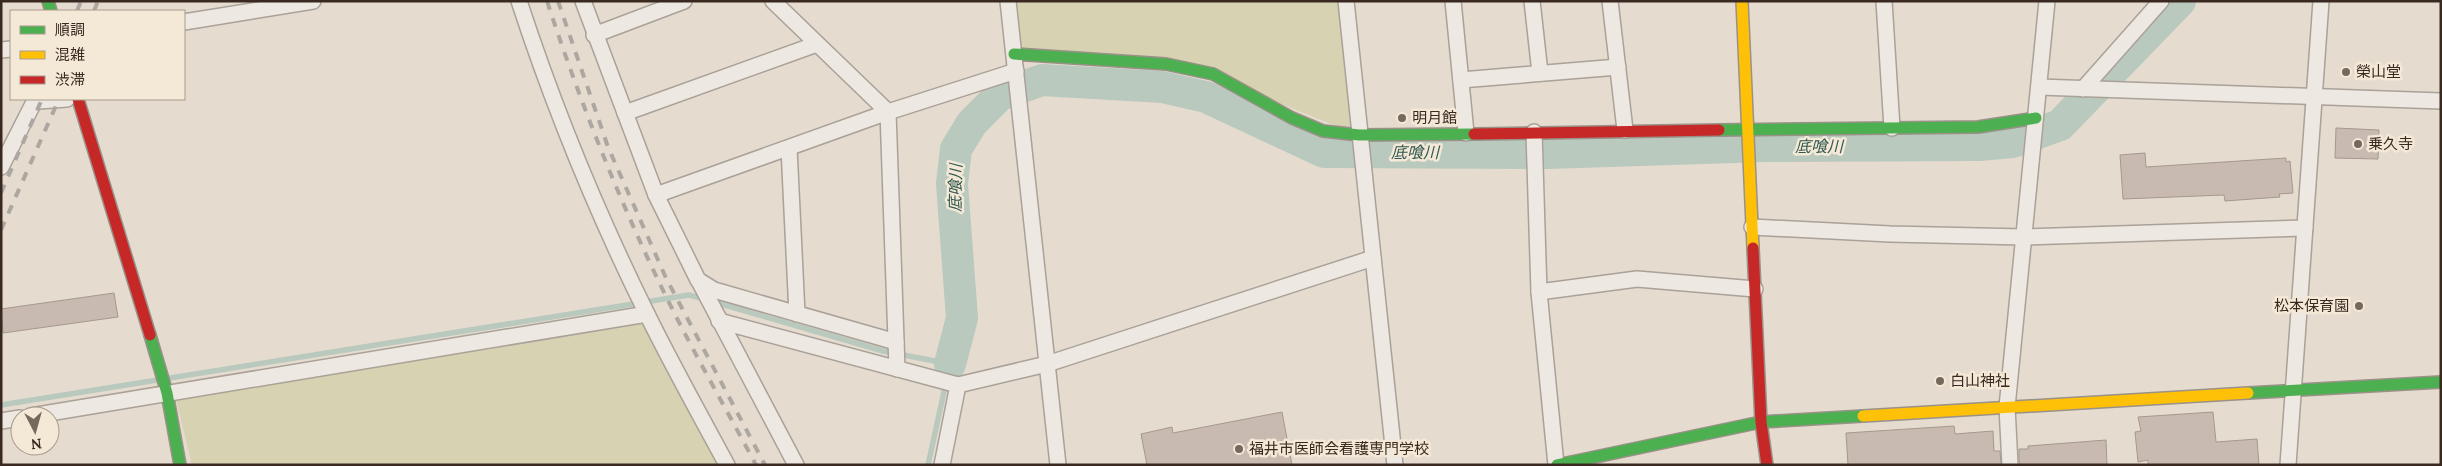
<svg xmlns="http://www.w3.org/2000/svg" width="2442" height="466" viewBox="0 0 2442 466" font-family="Lora,'Noto Sans JP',serif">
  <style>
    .park { fill: #d6d2b2 }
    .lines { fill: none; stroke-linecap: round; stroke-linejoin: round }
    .stream { stroke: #bac9be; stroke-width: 5.5 }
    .river { stroke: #bac9be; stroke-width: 32 }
    .building { fill: #c8bab0; stroke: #a5988e }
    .street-casing { stroke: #aaa198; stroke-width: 18 }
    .fast-casing { stroke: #9a9188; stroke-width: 14 }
    .slow-casing { stroke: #9a9188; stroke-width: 14 }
    .jam-casing { stroke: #9a9188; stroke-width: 14 }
    .street { stroke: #ede8e1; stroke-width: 15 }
    .fast { stroke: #4caf50; stroke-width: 11 }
    .slow { stroke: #ffc107; stroke-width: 11 }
    .jam { stroke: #c62828; stroke-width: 11 }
    .rail { stroke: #ada7a1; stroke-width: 4; stroke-dasharray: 9 9; stroke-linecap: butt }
    .poi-dot { fill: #75685d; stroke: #f4e8d7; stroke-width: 2 }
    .labels { text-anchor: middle; stroke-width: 5; stroke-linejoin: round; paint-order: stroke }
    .poi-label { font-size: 15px; fill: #392920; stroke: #f4e8d7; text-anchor: start }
    .water-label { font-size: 16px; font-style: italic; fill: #305850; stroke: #f4e8d7 }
  </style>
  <rect width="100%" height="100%" fill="#e5dccf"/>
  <g class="park">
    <path d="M1008 1H1345L1359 135 1198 71 1014 54Z"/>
    <path d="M650 320 727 465H192L176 400Z"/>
  </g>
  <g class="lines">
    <g class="stream">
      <path d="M714 302 883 351 950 364 928 465"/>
      <path d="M1 405 689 295 705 299"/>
    </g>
    <path class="river" d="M950 364 962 318 952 184 956 149 972 123 1000 95 1042 80 1162 87 1206 97 1324 152 1548 153 1766 146 1979 145 2013 142 2060 125 2180 1"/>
  </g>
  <g class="building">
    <path d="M2336 128 2379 130 2378 159 2335 158Z"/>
    <path d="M2145 153 2146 167 2286 158V162L2290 161 2293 193 2279 194 2280 197 2225 201 2224 195 2123 199 2120 155Z"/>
    <path d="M114 293 118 317 3 333 1 309Z"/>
    <path d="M1282 412 1292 465H1147L1141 434 1172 427 1173 433Z"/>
    <path d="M2213 412 2216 442 2257 439 2259 465H2148V460L2138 462 2135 432 2141 431 2138 417Z"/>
    <path d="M1954 426 1955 434 1993 431 1994 451H2000L2001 465H1848L1846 433Z"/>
    <path d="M2106 440 2107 465H2019V449H2028V446Z"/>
  </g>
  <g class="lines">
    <g class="street-casing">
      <g id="street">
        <path d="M519 1C554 108 597 213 647 314 672 365 700 415 727 465"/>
        <path d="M583 1 656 195 698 280 714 290 896 342"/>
        <path d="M773 1 888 112 897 369"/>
        <path d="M1008 1 1058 465"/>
        <path d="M1346 1 1395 465"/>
        <path d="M1453 1 1466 133"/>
        <path d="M1532 1 1540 73"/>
        <path d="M1610 1 1625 130"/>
        <path d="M1884 1 1892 128"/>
        <path d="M184 22 313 1"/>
        <path d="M594 35 684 1"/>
        <path d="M1 50 11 49"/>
        <path d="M1461 80 1618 67"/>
        <path d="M2039 87 2441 101"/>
        <path d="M2083 89 2161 1"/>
        <path d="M625 113 817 44"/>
        <path d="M1534 132 1539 292 1556 465"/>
        <path d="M789 148 797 314"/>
        <path d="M1 167 33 104 38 101 67 99"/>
        <path d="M656 195 888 112 1016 71"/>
        <path d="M1752 227 1890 234 2024 237 2305 228"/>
        <path d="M699 281 796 465"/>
        <path d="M1539 292 1637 279 1755 289"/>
        <path d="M719 321 958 385 1047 364 1373 258"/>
        <path d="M31 416 647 314"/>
        <path d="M1 421 20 418"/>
        <path d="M942 465 958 385"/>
        <path d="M2010 465 2007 407 2047 1"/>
        <path d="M2288 465 2321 1"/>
      </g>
    </g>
    <g class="fast-casing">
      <g id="fast">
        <path d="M48 1 51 11"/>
        <path d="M1014 54 1166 64 1213 74 1292 118 1323 131 1359 135 1474 134"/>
        <path d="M1719 130 1978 127 2036 118"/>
        <path d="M150 335 167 393 180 465"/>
        <path d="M2248 393 2441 382"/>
        <path d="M1557 465 1761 422 1863 416"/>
      </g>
    </g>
    <g class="slow-casing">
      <g id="slow">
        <path d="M1742 1 1753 248"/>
        <path d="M1863 416 2248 393"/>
      </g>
    </g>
    <g class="jam-casing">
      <g id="jam">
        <path d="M78 99 150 335"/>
        <path d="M1474 134 1719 130"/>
        <path d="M1753 248 1761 422 1767 465"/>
      </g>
    </g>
    <use href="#street" class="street"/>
    <use href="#fast" class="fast"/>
    <use href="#slow" class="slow"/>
    <use href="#jam" class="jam"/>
    <g class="rail">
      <path d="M547 1C578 96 615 190 658 280 688 343 723 403 756 465"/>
      <path d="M558 1 608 147 666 278 765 465"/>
      <path d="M77 11 81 1"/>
      <path d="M94 11 98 1"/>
      <path d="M1 193 42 99"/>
      <path d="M1 230 59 99"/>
    </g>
  </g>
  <g class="poi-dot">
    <circle cx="2346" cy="72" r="5"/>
    <circle cx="1402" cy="118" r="5"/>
    <circle cx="2358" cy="144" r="5"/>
    <circle cx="2359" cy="306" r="5"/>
    <circle cx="1940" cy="381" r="5"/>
    <circle cx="1239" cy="449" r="5"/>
  </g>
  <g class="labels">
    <g class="poi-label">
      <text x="2356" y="77">榮山堂</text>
      <text x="1412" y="123">明月館</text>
      <text x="2368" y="149">乗久寺</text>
      <text x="2349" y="311" text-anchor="end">松本保育園</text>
      <text x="1950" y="386">白山神社</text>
      <text x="1249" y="454">福井市医師会看護専門学校</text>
    </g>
    <g class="water-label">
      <text x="1819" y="152">底喰川</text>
      <text x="1415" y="158">底喰川</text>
      <text transform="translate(955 188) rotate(-89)" y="6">底喰川</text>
    </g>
  </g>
  <rect width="2442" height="466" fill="none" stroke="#392920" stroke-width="5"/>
  <rect x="10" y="10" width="175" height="90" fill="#f4e8d7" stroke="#a99c8e"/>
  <rect x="20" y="26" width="25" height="8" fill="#4caf50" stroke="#a99c8e"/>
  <text x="55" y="35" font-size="15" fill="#392920">順調</text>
  <rect x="20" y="51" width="25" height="8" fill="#ffc107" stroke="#a99c8e"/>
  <text x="55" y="60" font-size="15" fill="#392920">混雑</text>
  <rect x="20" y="76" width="25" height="8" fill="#c62828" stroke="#a99c8e"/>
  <text x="55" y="85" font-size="15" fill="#392920">渋滞</text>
  <g transform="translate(35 431) rotate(174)"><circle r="24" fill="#f4e8d7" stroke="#a99c8e"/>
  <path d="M0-4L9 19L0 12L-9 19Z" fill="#75685d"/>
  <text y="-8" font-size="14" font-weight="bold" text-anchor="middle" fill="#392920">N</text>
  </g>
</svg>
